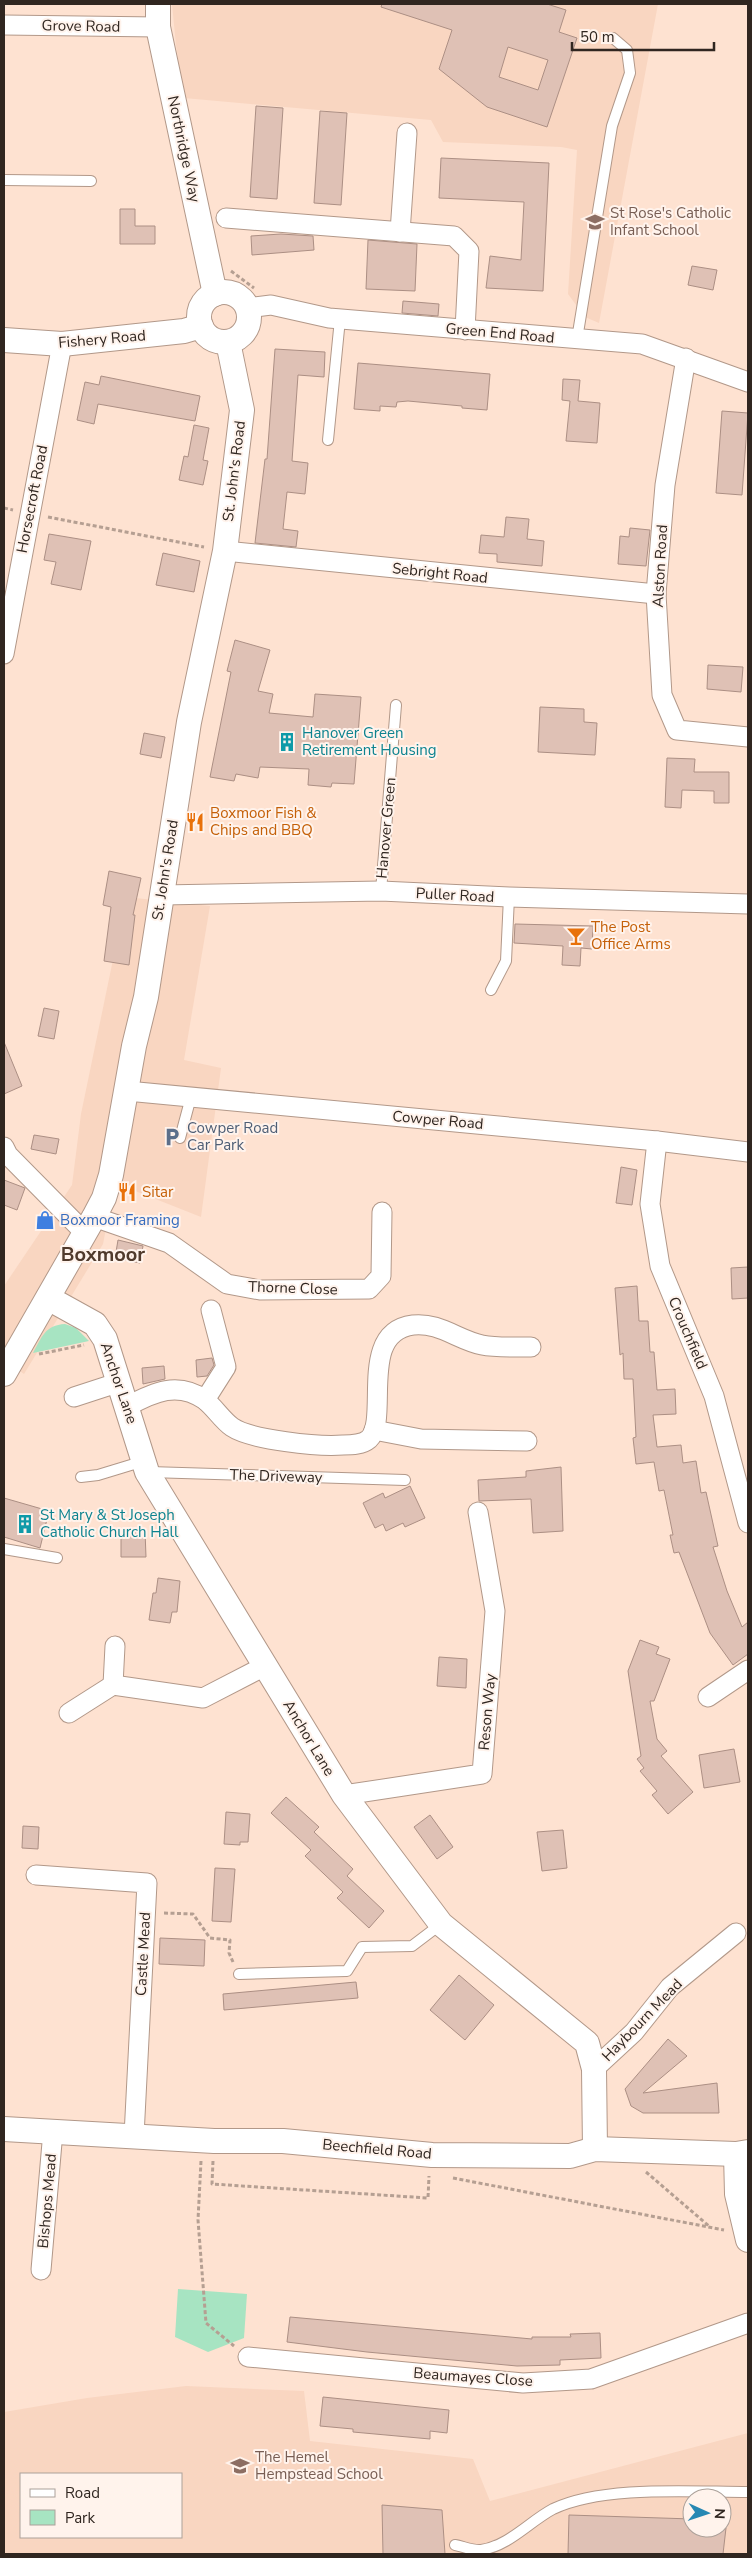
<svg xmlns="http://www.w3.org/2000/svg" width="752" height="2558" viewBox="0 0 752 2558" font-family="'Nunito Sans',sans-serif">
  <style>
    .built { fill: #f9d6c1; fill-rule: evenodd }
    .green { fill: #a7e4c2 }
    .building { fill: #dfc1b5; stroke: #ac8f84; fill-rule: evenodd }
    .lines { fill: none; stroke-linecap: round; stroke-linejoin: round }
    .service-casing { stroke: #b29889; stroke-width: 12 }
    .minor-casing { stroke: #b29889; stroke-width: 21 }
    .tertiary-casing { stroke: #b29889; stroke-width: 26 }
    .path { stroke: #b59f92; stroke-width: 3; stroke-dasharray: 4 2.5; stroke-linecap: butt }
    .service { stroke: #fff; stroke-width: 10 }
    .minor { stroke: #fff; stroke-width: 19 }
    .tertiary { stroke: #fff; stroke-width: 24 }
    .labels { text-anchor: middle; stroke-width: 4; stroke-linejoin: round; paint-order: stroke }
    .street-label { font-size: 15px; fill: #302620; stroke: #fff3ec }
    .education-label { font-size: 15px; fill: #785e54; stroke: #fff3ec; text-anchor: start }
    .culture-label { font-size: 15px; fill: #0d838f; stroke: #fff3ec; text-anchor: start }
    .food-label { font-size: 15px; fill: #c56008; stroke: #fff3ec; text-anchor: start }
    .service-label { font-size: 15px; fill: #4e5e75; stroke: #fff3ec; text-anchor: start }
    .shop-label { font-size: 15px; fill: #366cbe; stroke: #fff3ec; text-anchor: start }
    .district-label { font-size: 20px; font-weight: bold; fill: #503a2c; stroke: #fff3ec }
  </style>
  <rect width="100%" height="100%" fill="#fee2d1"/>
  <g class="built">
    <path d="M172 4H658L599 323 585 317 568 294 577 150 561 147 443 142 431 120 184 98 176 45Z"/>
    <path d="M126 897 210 906 184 1060 221 1068 201 1217 115 1183 103 1244 24 1374 4 1360V1286L72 1185 81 1114Z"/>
    <path d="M186 2386 304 2391 310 2441 473 2459 490 2501 748 2433V2554H4V2412L87 2398ZM21 2474H181V2537H21ZM692 2498H722V2528H692Z"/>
  </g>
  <g class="green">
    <path d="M65 1324 76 1328 89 1341 33 1353C42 1337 45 1325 65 1324Z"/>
    <path d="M178 2289 247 2294 244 2338 208 2352 175 2337Z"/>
  </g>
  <g class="building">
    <path d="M382 4H547L566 10 559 32 577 38 547 127 487 107 439 69 452 30 381 7ZM508 47 548 60 538 90 499 77Z"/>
    <path d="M256 106 283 108 277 199 250 197Z"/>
    <path d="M320 111 347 113 341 205 314 203Z"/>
    <path d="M441 158 549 163 543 291 486 288 490 256 521 260 524 202 439 198Z"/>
    <path d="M120 209H135V226H155V244H120Z"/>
    <path d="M281 234 313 236 314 250 252 255 251 236Z"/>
    <path d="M368 240 417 244 415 291 366 289Z"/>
    <path d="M692 266 717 270 713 290 688 285Z"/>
    <path d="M403 301 439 304 438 316 402 313Z"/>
    <path d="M275 349 325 352 324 377 298 375 292 461 308 463 305 494 287 492 283 529 298 531 296 547 255 543 265 459H267Z"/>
    <path d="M358 363 490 374 487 410 462 408V406L408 401 397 402 396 407 380 406V411L354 409Z"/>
    <path d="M101 376 200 396 195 421 98 404 94 424 77 420 85 382 99 385Z"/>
    <path d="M563 379 580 380 578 401 600 403 597 443 566 441 570 401 562 400Z"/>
    <path d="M722 411 748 413 742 495 716 493Z"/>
    <path d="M194 425 209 428 203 460 208 461 203 485 179 480 184 456 188 457Z"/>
    <path d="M506 517 529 519 527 539 544 541 542 566 497 562V554L479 553 481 535 504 537Z"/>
    <path d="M630 528 650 530 646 566 618 564 620 536 629 537Z"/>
    <path d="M49 534 91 541 81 590 51 584 56 562 44 560Z"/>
    <path d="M163 553 200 561 194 592 156 585Z"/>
    <path d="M235 640 270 650 258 691 273 694 269 713 313 717 315 694 361 697 354 784 332 783 331 787 308 785 309 769 260 767 258 778 236 774 234 781 210 777 231 672 227 671Z"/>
    <path d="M708 665 743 667 741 692 707 689Z"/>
    <path d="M540 707 584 709V722L597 723 595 755 538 752Z"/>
    <path d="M144 733 165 737 161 758 140 754Z"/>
    <path d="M667 758 695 759 694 772H729V803H714V791L682 790 681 808 665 807Z"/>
    <path d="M109 871 141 878 133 915H135L129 965 104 961 111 907 103 905Z"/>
    <path d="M515 924 593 926 592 949 581 948 580 966 562 965 563 946 514 943Z"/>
    <path d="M44 1008 59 1011 54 1039 38 1036Z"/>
    <path d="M4 1042 22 1086 4 1094Z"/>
    <path d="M34 1135 59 1139 56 1154 31 1149Z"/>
    <path d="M621 1167 637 1170 632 1205 616 1203Z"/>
    <path d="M4 1180 25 1188 17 1210 4 1205Z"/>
    <path d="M118 1240 143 1246 140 1263 115 1258Z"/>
    <path d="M748 1267V1298L732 1299 731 1268Z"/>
    <path d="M637 1286 639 1321H648L650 1352H654L657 1390 675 1389 676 1414 653 1415 657 1447 681 1445 683 1463 696 1461 701 1493 706 1492 718 1546 713 1547 727 1591 742 1627 748 1622V1654L733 1665 710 1633 679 1552 674 1553 670 1535H673L664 1490 659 1491 654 1462 636 1464 633 1438 636 1437 633 1379H624L623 1353 620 1355 615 1288Z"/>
    <path d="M212 1358 214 1365 207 1376 197 1377 196 1360Z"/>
    <path d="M164 1366 165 1379 143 1384 142 1368Z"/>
    <path d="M561 1467 563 1531 533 1533 531 1499 479 1501 478 1480 526 1477V1471Z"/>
    <path d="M410 1486 425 1518 405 1527 403 1523 386 1531 383 1524 375 1528 363 1503 383 1493 385 1498Z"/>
    <path d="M4 1498 49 1511 40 1548 4 1537Z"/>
    <path d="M121 1531H145L146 1557H121Z"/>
    <path d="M158 1578 180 1581 177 1612H172L170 1623 149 1620 153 1593H156Z"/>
    <path d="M640 1640 659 1647 656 1654 670 1659 654 1701H650L657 1739 667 1751 661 1756 693 1792 668 1814 652 1795 657 1791 640 1771 644 1768 637 1759 641 1756 628 1671Z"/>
    <path d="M439 1657 467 1659 466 1688 437 1686Z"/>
    <path d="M734 1749 740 1782 704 1788 699 1755Z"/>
    <path d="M286 1797 319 1827 314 1832 353 1869 347 1876 384 1911 369 1928 337 1898 343 1892 305 1856 311 1850 271 1813Z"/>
    <path d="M226 1812 250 1814 248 1842H240V1845L224 1844Z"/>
    <path d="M430 1815 453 1847 437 1859 414 1827Z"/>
    <path d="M23 1826 39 1827 38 1849 22 1848Z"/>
    <path d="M563 1830 567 1868 542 1871 537 1832Z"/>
    <path d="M215 1868 235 1869 231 1922 212 1921Z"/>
    <path d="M160 1938 205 1940 204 1966 159 1964Z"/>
    <path d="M459 1975 494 2005 465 2040 430 2010Z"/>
    <path d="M356 1982 358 1998 224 2010 223 1994Z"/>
    <path d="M668 2039 687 2056 643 2093 717 2083 719 2113H643L631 2106 625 2089Z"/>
    <path d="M290 2317 532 2339V2337H571L570 2334 600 2333 601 2358 560 2360V2365L517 2366 367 2352 287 2342Z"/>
    <path d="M323 2397 449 2410 447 2433 430 2431V2439L353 2432V2429L320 2426Z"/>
    <path d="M382 2505 442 2510 445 2554H383Z"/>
    <path d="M569 2515 692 2519V2528H726L723 2554H568Z"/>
  </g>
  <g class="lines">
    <g class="service-casing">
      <g id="service">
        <path d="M4 180 91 181"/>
        <path d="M577 339 612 126 630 73 627 50 613 38"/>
        <path d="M328 440 340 319"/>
        <path d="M381 891 396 705"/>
        <path d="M491 990 506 961 509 897"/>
        <path d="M180 1138 191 1097"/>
        <path d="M149 1472 405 1480"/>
        <path d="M81 1477 98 1475 144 1461"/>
        <path d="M4 1549 57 1558"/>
        <path d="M239 1974 347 1971 362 1947 412 1946 441 1924"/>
        <path d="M455 2545C462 2546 473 2551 481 2550 509 2546 530 2521 553 2509 603 2485 692 2492 748 2492"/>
      </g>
    </g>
    <g class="minor-casing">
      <g id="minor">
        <path d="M4 25 158 27"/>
        <path d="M226 218 454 236 469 251 465 330"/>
        <path d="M400 232 407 133"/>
        <path d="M247 308 271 305 329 318 642 344 748 382"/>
        <path d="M686 358 665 485 656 594 662 695 677 730 748 737"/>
        <path d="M225 551 656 594"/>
        <path d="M4 654 62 344"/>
        <path d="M162 895 381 891 509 897 748 904"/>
        <path d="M127 1091 657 1141 748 1152"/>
        <path d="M657 1141 650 1204 660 1266 714 1396 748 1523"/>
        <path d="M4 1147 8 1155 85 1233"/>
        <path d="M94 1217 169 1243 227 1284 260 1290 369 1289 381 1276 382 1212"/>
        <path d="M74 1397 120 1382"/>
        <path d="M205 1400 226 1367 211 1310"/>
        <path d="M128 1406C154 1392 178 1381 205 1400 215 1408 222 1420 232 1427 251 1440 319 1447 343 1445 352 1445 362 1445 369 1439 390 1419 357 1332 413 1325 439 1322 458 1340 482 1345 497 1348 515 1347 531 1347"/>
        <path d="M374 1430 421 1439 527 1441"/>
        <path d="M113 1685 115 1646"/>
        <path d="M708 1697 748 1670"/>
        <path d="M69 1713 113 1685 203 1698 265 1666"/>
        <path d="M344 1795 482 1774 495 1611 478 1512"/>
        <path d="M36 1875 147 1883 134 2136"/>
        <path d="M594 2069 634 2032 670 1987 736 1933"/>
        <path d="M41 2270 53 2131"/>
        <path d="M248 2357 523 2383 591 2379 748 2323"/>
      </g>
    </g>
    <g class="tertiary-casing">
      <g id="tertiary">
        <path d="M158 4V27L215 294"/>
        <circle cx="224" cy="317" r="25"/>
        <path d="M4 340 62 344 184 331 201 326"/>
        <path d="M48 1298 95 1324 105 1339 147 1472 344 1795 441 1924 587 2043 594 2069 595 2149"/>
        <path d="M4 1374 94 1217 104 1198 111 1175 134 1046 146 997 189 722 225 551 242 410 228 342"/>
        <path d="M4 2129 214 2141H283L432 2155 570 2156 595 2149 736 2154 748 2152"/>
        <path d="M736 2154 737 2194 748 2240"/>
      </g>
    </g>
    <g class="path">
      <path d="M231 271 254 288"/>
      <path d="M4 508 13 510"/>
      <path d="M48 517 204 547"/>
      <path d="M39 1354 84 1345"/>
      <path d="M164 1913 193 1914 210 1938 230 1940 229 1953 233 1962"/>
      <path d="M201 2161 198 2220 206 2323 234 2346"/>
      <path d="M213 2161 212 2184 428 2198 429 2176"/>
      <path d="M646 2172 710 2227"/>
      <path d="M453 2178 724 2230"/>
    </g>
    <use href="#service" class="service"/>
    <use href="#minor" class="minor"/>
    <use href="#tertiary" class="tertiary"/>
  </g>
  <defs>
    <g id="school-bare" transform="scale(1.5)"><path d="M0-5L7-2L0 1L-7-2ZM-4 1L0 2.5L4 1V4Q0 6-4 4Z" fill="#8d6e63" stroke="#fff3ec" stroke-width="2.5" paint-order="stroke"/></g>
    <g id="building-bare" transform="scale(1.5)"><path d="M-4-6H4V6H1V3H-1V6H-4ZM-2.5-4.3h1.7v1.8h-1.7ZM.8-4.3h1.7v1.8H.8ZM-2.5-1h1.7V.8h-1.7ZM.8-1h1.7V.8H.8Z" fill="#0f9aa8" stroke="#fff3ec" stroke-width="2.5" paint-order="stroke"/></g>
    <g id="restaurant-bare" transform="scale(1.5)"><path d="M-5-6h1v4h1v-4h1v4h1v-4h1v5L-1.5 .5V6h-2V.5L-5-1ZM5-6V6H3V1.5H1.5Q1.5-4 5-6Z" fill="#e8710a" stroke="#fff3ec" stroke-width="2.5" paint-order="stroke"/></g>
    <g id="bar-bare" transform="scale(1.5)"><path d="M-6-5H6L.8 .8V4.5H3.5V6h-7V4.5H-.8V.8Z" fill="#e8710a" stroke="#fff3ec" stroke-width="2.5" paint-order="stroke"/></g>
    <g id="parking-bare" transform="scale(1.5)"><path d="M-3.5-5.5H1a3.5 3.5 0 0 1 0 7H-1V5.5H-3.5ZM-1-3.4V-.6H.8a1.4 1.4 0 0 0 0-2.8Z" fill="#5c6f8a" stroke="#fff3ec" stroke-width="2.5" paint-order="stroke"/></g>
    <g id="shop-bare" transform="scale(1.5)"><path d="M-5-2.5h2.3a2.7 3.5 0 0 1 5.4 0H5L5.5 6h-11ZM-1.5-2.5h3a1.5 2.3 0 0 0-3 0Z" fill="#3f7fe0" stroke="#fff3ec" stroke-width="2.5" paint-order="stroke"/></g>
  </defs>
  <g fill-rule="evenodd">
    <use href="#school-bare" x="595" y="222"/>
    <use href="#building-bare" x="287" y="742"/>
    <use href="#restaurant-bare" x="195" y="822"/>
    <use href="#bar-bare" x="576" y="936"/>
    <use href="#parking-bare" x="172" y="1137"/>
    <use href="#restaurant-bare" x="127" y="1192"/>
    <use href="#shop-bare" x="45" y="1220"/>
    <use href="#building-bare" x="25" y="1524"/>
    <use href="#school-bare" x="240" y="2466"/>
  </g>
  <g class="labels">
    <g class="street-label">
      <text transform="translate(81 26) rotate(1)" y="5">Grove Road</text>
      <text transform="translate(184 149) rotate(78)" y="5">Northridge Way</text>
      <text transform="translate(500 333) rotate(5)" y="5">Green End Road</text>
      <text transform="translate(102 339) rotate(-5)" y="5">Fishery Road</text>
      <text transform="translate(234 471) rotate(-83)" y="5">St. John's Road</text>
      <text transform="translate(32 499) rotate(-79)" y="5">Horsecroft Road</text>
      <text transform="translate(660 566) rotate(-87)" y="5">Alston Road</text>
      <text transform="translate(440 573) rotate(6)" y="5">Sebright Road</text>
      <text transform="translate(386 828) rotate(-85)" y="5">Hanover Green</text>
      <text transform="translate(165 870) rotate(-81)" y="5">St. John's Road</text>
      <text transform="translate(455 895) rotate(3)" y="5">Puller Road</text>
      <text transform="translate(438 1120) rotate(5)" y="5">Cowper Road</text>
      <text transform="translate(293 1288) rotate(2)" y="5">Thorne Close</text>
      <text transform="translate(688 1333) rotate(67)" y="5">Crouchfield</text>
      <text transform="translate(119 1383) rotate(71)" y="5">Anchor Lane</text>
      <text transform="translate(276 1476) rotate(2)" y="5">The Driveway</text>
      <text transform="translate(487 1712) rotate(-85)" y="5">Reson Way</text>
      <text transform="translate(309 1738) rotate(59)" y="5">Anchor Lane</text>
      <text transform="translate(143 1954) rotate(-87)" y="5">Castle Mead</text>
      <text transform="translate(642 2020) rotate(-46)" y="5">Haybourn Mead</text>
      <text transform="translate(377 2149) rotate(5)" y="5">Beechfield Road</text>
      <text transform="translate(47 2201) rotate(-85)" y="5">Bishops Mead</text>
      <text transform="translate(473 2377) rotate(4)" y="5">Beaumayes Close</text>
    </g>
    <g class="education-label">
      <text x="610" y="218">St Rose's Catholic<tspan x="610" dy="17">Infant School</tspan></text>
      <text x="255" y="2462">The Hemel<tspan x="255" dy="17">Hempstead School</tspan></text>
    </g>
    <g class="culture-label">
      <text x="302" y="738">Hanover Green<tspan x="302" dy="17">Retirement Housing</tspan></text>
      <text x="40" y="1520">St Mary &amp; St Joseph<tspan x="40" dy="17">Catholic Church Hall</tspan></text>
    </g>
    <g class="food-label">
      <text x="210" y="818">Boxmoor Fish &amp;<tspan x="210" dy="17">Chips and BBQ</tspan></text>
      <text x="591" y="932">The Post<tspan x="591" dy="17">Office Arms</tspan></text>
      <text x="142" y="1197">Sitar</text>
    </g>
    <g class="service-label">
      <text x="187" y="1133">Cowper Road<tspan x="187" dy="17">Car Park</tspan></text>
    </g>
    <g class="shop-label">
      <text x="60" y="1225">Boxmoor Framing</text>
    </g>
    <g class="district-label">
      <text x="103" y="1261">Boxmoor</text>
    </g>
  </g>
  <rect width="752" height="2558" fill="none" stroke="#302620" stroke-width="10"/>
  <rect x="20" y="2473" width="162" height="65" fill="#fff3ec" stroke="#aca19a"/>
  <rect x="30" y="2489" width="25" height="8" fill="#ffffff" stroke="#aca19a"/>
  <text x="65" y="2498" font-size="15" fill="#302620">Road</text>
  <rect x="30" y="2510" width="25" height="15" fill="#a7e4c2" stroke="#aca19a"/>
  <text x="65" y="2523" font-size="15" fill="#302620">Park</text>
  <g transform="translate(707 2513) rotate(93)"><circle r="24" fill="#fff3ec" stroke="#aca19a"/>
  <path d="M0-4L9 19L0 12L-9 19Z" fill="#2788b3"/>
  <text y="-8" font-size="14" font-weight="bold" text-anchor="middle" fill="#302620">N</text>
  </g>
  <path d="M572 42v8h142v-8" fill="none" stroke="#302620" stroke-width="2.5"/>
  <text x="580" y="42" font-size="15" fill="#302620" stroke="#fff3ec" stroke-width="4" paint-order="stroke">50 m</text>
</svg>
